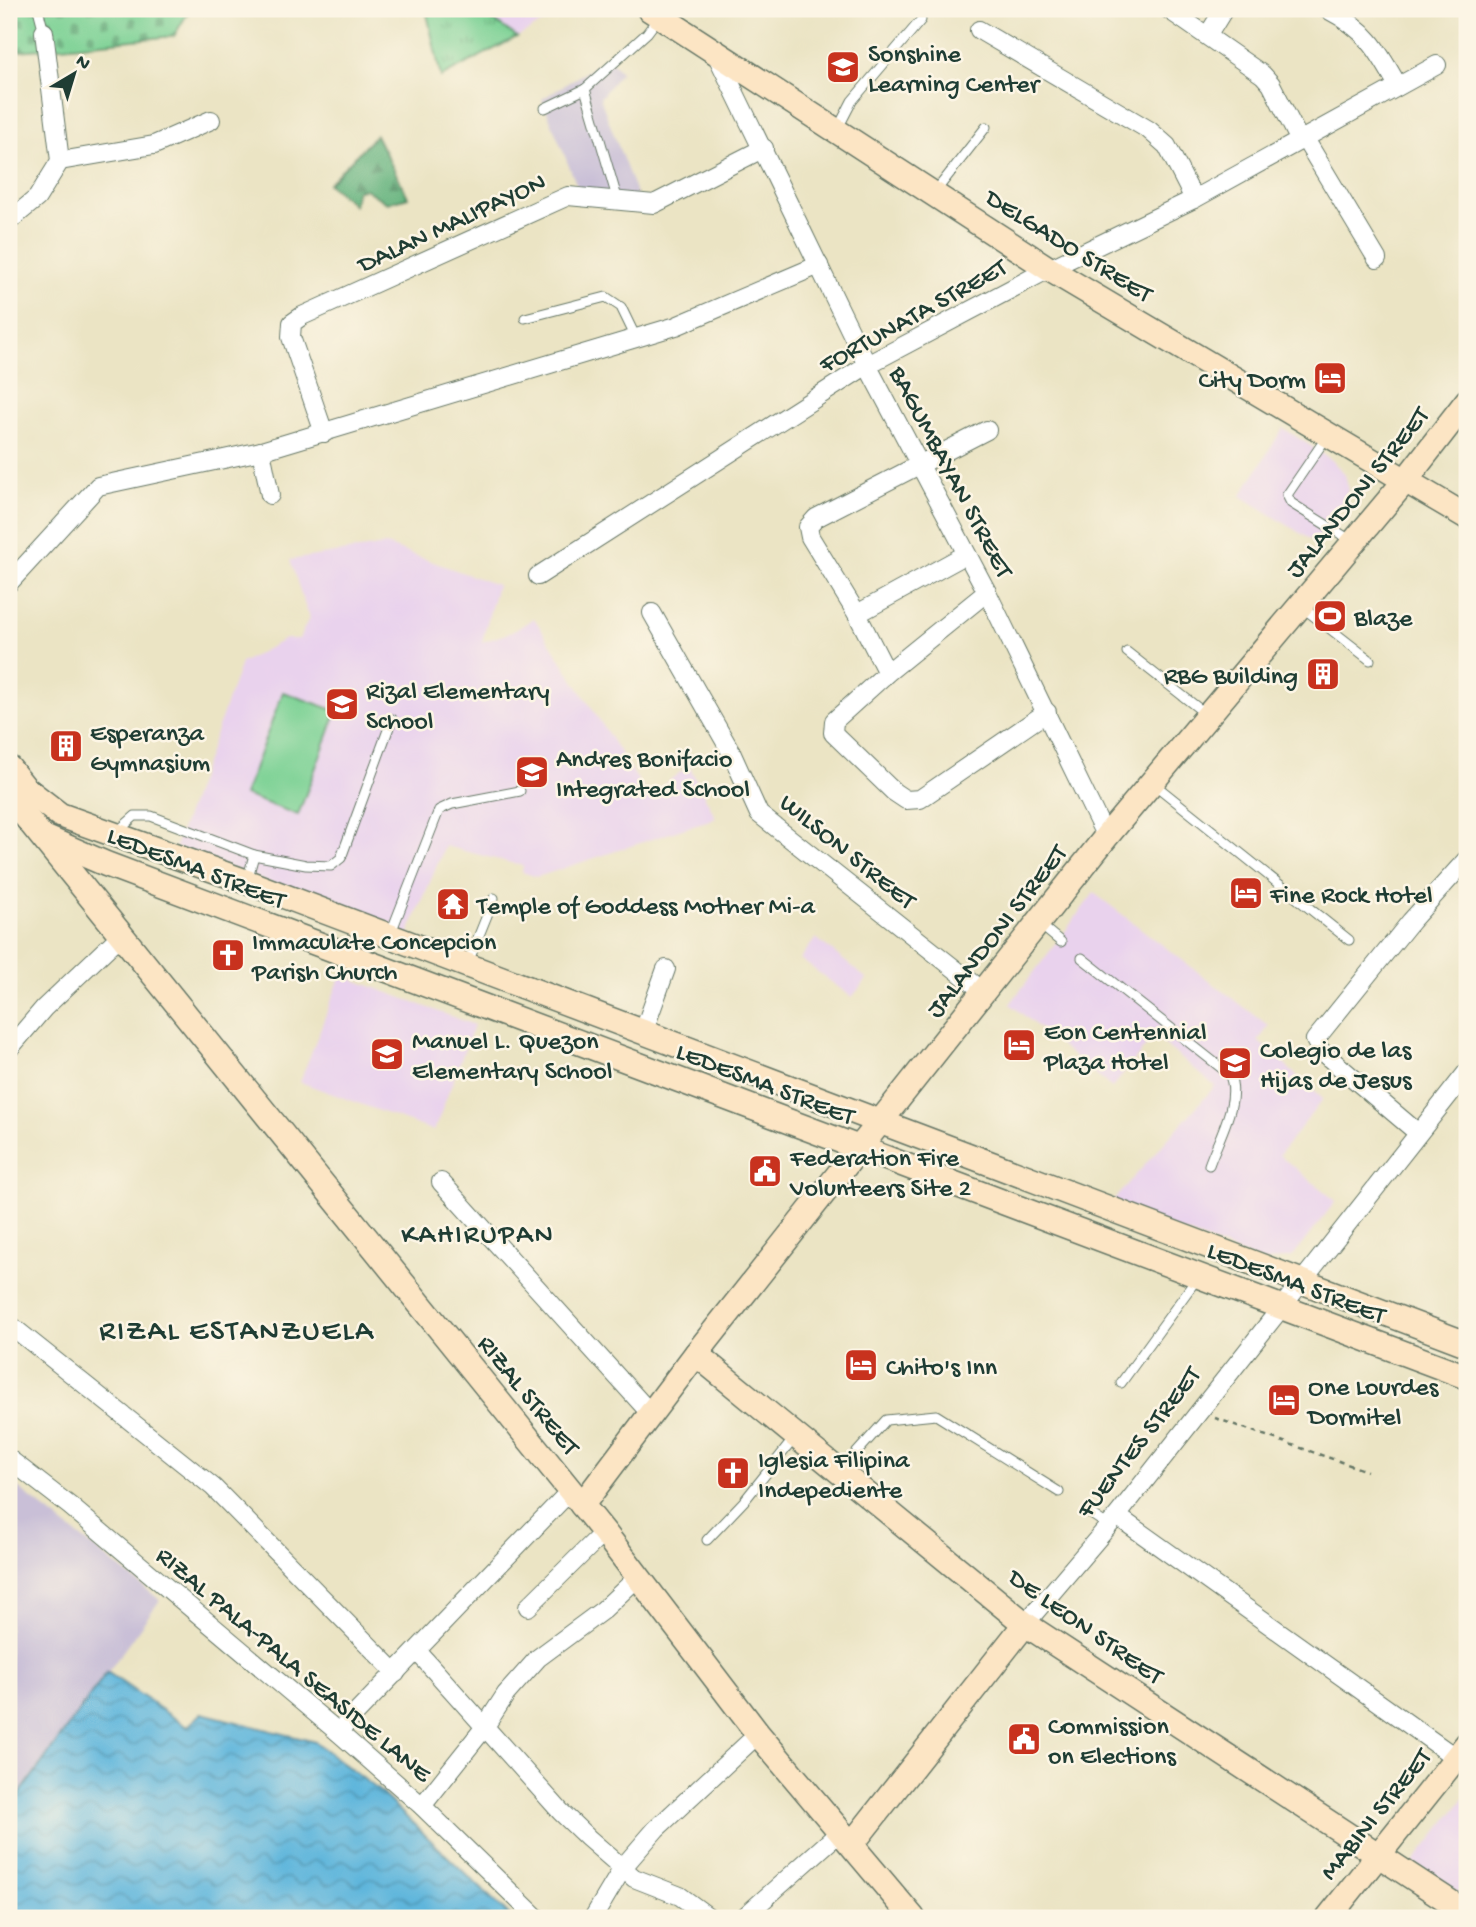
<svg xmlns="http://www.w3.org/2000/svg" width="1476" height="1927" viewBox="0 0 1476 1927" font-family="'Gochi Hand',sans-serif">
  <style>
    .built { fill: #e9d2ed }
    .industrial { fill: #c9bfd7 }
    .grass { fill: url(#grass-tufts); stroke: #4e8764; stroke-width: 2 }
    .forest { fill: url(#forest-firs); stroke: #427859; stroke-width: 2 }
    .cemetery { fill: url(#cemetery-stones); stroke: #4e8764; stroke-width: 2 }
    .garden { fill: #7cd194; stroke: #4e8764; stroke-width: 2 }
    .water { fill: url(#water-waves); stroke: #3f7a88; stroke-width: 2 }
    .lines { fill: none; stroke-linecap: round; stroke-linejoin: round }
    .lane-casing { stroke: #676; stroke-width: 11 }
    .street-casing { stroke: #676; stroke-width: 20 }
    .secondary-casing { stroke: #676; stroke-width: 27 }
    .path { stroke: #676; stroke-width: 2.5; stroke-dasharray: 5 5; stroke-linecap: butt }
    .lane { stroke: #fff; stroke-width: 9 }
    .street { stroke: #fff; stroke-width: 18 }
    .secondary { stroke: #fce5c4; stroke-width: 24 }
    .labels { text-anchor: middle; stroke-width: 5; stroke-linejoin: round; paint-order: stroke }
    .poi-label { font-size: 26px; fill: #1f3d34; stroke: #fcf5e5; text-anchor: start }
    .street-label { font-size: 26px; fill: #1f3d34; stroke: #fcf5e5 }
    .neighbourhood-label { font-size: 28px; letter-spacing: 2px; fill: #1f3d34; stroke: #fcf5e5 }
    .quarter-label { font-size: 30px; letter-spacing: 2px; fill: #1f3d34; stroke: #fcf5e5 }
  </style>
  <defs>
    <pattern id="grass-tufts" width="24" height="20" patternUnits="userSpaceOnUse" patternTransform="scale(1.75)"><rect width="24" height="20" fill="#7cd194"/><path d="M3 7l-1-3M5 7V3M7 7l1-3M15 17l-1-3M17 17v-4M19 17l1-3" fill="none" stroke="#65ab7a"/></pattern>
    <pattern id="forest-firs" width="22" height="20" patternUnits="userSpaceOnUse" patternTransform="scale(1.75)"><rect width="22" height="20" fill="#65b37e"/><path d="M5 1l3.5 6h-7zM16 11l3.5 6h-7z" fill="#539368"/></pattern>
    <pattern id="cemetery-stones" width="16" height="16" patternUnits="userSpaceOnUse" patternTransform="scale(1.75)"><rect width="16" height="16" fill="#7cd194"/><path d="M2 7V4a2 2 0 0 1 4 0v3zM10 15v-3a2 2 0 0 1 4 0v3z" fill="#65ab7a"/></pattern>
    <pattern id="water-waves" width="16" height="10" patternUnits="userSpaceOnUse" patternTransform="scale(1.75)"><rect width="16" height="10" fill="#5fb6dc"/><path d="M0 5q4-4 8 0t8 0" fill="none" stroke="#4e95b3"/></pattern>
  </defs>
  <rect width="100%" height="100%" fill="#fcf5e5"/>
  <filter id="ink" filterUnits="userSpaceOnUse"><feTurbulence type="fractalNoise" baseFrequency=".0143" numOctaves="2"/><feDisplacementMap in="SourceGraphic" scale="14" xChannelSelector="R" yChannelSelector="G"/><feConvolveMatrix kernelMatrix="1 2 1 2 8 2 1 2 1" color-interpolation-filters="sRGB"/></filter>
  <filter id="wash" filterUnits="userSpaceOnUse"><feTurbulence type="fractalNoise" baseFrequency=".00686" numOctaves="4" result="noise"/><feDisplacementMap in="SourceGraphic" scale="28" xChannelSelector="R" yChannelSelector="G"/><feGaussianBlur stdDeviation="1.57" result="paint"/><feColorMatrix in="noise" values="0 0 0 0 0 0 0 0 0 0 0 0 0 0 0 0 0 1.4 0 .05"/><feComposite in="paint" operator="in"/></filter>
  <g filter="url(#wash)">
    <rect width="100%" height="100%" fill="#ebe4c4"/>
    <g class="built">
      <path d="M477 9H568L517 37Z"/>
      <path d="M1283 428 1329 458 1345 474 1348 489 1342 505 1316 543 1241 496Z"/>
      <path d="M386 545 497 585 482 642 512 632 534 618 648 796 689 766 716 818 537 877 522 872 523 866 445 846 408 935 175 847 241 663 285 639H299L309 618 290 560Z"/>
      <path d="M1094 893 1269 1026 1258 1041 1323 1099 1279 1155 1336 1201 1292 1257 1264 1262 1110 1204 1215 1086 1154 1036 1112 1088 1010 1004Z"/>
      <path d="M816 938 867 979 852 997 800 959Z"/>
      <path d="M341 975 474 1025 434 1131 300 1082Z"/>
      <path d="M1467 1795V1898L1413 1863Z"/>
    </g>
    <g class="industrial">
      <path d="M608 58 621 72 600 98 639 201 579 191 542 99Z"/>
      <path d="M9 1481 160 1600 9 1809Z"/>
    </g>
    <path class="grass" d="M426 9H477L517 37 441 77Z"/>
    <path class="forest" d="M376 135 408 197 387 203 365 189 357 190 354 205 328 184Z"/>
    <path class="cemetery" d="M9 9H190L174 36 9 52Z"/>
    <path class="garden" d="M283 692 337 711 298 815 244 795Z"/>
    <path class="water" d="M107 1672 187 1727 202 1713 315 1742 378 1790 512 1918H9V1809Z"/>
  </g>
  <g filter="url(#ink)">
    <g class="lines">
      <g class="lane-casing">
        <g id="lane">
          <path d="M38 9 44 32"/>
          <path d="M536 9 543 11 550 9"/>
          <path d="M585 89 618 201"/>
          <path d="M545 108 585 89 647 33 659 17"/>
          <path d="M837 130 852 101 921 20"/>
          <path d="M935 192 986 127"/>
          <path d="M525 318 606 297 621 307 636 338"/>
          <path d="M1328 435 1287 495 1291 503 1352 541"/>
          <path d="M1302 607 1370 660"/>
          <path d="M1127 652 1207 715"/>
          <path d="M1154 784 1349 940"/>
          <path d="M118 831 135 816H151L254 855"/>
          <path d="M247 881 254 855 306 865 331 866 341 858 392 719"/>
          <path d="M1038 923 1061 942"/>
          <path d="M390 935 439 810 452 804 520 791"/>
          <path d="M1082 958 1229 1074C1242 1099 1218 1139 1209 1165"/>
          <path d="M467 965 494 898"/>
          <path d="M1121 1383 1198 1277"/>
          <path d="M842 1469 886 1420 936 1415 1059 1492"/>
          <path d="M1088 1512 1109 1526"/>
          <path d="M707 1540 745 1500 796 1436"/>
        </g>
      </g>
      <g class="street-casing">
        <g id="street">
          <path d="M1168 9 1263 75 1271 84 1300 141"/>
          <path d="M1327 9C1366 29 1377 48 1398 86"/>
          <path d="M979 30 1149 130 1167 146 1194 199"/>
          <path d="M1208 35 1224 9"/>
          <path d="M716 54 867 365 987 592 1106 837"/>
          <path d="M1305 139 1377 259"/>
          <path d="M60 161 154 145 211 120"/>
          <path d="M9 221 37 198 60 161 44 32"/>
          <path d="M324 433 291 337 292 323 302 316 568 196 654 204 764 148"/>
          <path d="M261 451 270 495"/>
          <path d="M538 576 867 365 1049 269 1194 199 1437 65"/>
          <path d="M9 583 98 486 261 451 676 326 819 265"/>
          <path d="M987 592 887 673 834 721 833 733 894 792 906 800 920 799 1047 712"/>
          <path d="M652 613 730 750 759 814 984 992"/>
          <path d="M857 614 965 555"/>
          <path d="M887 673 857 614 810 537 808 527 816 518 987 430"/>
          <path d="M643 1033 666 969"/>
          <path d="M9 1049 44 1008 121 935"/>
          <path d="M1418 1133 1321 1051 1315 1040 1411 921 1467 859"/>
          <path d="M441 1182 651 1414"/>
          <path d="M9 1324 213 1487 396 1673"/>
          <path d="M9 1459 70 1506 338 1732 422 1806 537 1918"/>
          <path d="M1117 1516 1456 1758"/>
          <path d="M528 1607 604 1532"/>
          <path d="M1025 1624 1117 1516 1467 1072"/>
          <path d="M417 1651 561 1812 588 1838 634 1878 680 1896 710 1918"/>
          <path d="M338 1732 570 1491"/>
          <path d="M422 1806 484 1728 506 1694 538 1658 603 1610 639 1576"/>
          <path d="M593 1918 624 1866 656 1829 758 1734"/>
          <path d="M743 1918 840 1832"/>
        </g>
      </g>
      <g class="secondary-casing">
        <g id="secondary">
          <path d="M649 9 1049 269 1467 517"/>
          <path d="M9 768 25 788 60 815 247 882 1467 1344"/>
          <path d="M9 796 604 1532 758 1734 913 1918"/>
          <path d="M46 838 106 864 1467 1377"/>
          <path d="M696 1354 1025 1624 1467 1913"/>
          <path d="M582 1505 696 1354 1106 837 1405 481 1467 401"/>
          <path d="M852 1844 1025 1624"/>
          <path d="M1328 1918 1467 1744"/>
        </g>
      </g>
      <path class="path" d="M1215 1418 1367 1471"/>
      <use href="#lane" class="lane"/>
      <use href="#street" class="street"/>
      <use href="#secondary" class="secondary"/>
    </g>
  </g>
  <defs>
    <g id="school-square" transform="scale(1.75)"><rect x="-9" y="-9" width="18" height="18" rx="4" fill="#c8321e" stroke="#fcf5e5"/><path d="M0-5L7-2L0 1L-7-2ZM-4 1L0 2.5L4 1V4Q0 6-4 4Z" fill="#fff"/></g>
    <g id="hotel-square" transform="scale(1.75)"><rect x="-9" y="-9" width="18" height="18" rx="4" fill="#c8321e" stroke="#fcf5e5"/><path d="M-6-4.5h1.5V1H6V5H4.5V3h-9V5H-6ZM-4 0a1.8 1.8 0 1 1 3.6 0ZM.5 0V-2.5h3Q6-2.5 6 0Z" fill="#fff"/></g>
    <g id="stadium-square" transform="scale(1.75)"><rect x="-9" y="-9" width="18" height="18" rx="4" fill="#c8321e" stroke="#fcf5e5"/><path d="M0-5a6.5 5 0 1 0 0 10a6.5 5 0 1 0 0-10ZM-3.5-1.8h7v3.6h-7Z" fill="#fff"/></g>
    <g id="building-square" transform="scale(1.75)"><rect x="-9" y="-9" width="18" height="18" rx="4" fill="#c8321e" stroke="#fcf5e5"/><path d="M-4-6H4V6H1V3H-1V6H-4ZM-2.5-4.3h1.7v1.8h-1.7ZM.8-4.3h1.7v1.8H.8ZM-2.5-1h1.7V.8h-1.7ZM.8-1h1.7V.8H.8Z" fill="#fff"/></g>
    <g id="temple-square" transform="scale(1.75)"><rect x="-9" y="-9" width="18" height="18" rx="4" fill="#c8321e" stroke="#fcf5e5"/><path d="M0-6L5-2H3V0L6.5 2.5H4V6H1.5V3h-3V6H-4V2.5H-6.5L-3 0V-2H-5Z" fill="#fff"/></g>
    <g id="church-square" transform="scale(1.75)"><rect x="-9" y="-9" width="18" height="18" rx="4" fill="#c8321e" stroke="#fcf5e5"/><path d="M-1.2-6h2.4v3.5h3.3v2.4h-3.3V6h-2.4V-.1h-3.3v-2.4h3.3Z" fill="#fff"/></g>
    <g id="civic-square" transform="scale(1.75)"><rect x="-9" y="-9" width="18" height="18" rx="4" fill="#c8321e" stroke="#fcf5e5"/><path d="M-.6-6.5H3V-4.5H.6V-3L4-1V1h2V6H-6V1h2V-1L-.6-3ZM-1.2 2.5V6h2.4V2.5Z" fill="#fff"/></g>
  </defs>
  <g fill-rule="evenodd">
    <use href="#school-square" x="843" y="67"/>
    <use href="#hotel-square" x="1330" y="378"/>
    <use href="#stadium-square" x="1330" y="616"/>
    <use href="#building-square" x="1323" y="674"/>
    <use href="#school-square" x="342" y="704"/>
    <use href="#building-square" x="66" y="746"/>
    <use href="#school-square" x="532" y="772"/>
    <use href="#hotel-square" x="1246" y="893"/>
    <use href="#temple-square" x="453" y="904"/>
    <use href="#church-square" x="228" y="955"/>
    <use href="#hotel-square" x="1019" y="1045"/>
    <use href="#school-square" x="387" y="1054"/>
    <use href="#school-square" x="1235" y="1063"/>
    <use href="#civic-square" x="765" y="1171"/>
    <use href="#hotel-square" x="861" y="1365"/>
    <use href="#hotel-square" x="1284" y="1400"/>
    <use href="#church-square" x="733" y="1473"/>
    <use href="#civic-square" x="1024" y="1739"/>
  </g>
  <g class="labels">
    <g class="poi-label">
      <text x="868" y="61">Sonshine<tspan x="868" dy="30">Learning Center</tspan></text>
      <text x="1306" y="387" text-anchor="end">City Dorm</text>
      <text x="1354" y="625">Blaze</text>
      <text x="1298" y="683" text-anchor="end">RBG Building</text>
      <text x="366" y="698">Rizal Elementary<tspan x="366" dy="30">School</tspan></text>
      <text x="90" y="740">Esperanza<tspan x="90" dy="30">Gymnasium</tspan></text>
      <text x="556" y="766">Andres Bonifacio<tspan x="556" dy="30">Integrated School</tspan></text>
      <text x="1270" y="902">Fine Rock Hotel</text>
      <text x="477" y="913">Temple of Goddess Mother Mi-a</text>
      <text x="252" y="949">Immaculate Concepcion<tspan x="252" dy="30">Parish Church</tspan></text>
      <text x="1044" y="1039">Eon Centennial<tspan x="1044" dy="30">Plaza Hotel</tspan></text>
      <text x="412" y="1048">Manuel L. Quezon<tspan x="412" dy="30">Elementary School</tspan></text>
      <text x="1260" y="1057">Colegio de las<tspan x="1260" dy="30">Hijas de Jesus</tspan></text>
      <text x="790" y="1165">Federation Fire<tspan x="790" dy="30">Volunteers Site 2</tspan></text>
      <text x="886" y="1374">Chito's Inn</text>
      <text x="1308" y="1394">One Lourdes<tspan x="1308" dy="30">Dormitel</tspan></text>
      <text x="758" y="1467">Iglesia Filipina<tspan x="758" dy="30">Indepediente</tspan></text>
      <text x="1048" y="1733">Commission<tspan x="1048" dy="30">on Elections</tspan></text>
    </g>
    <g class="street-label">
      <text transform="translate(451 221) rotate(-25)" y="9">DALAN MALIPAYON</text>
      <text transform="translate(1070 244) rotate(32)" y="9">DELGADO STREET</text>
      <text transform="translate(912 314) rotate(-29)" y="9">FORTUNATA STREET</text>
      <text transform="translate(953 471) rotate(62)" y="9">BAGUMBAYAN STREET</text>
      <text transform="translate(1356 491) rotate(-51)" y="9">JALANDONI STREET</text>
      <text transform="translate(849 850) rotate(39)" y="9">WILSON STREET</text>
      <text transform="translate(197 866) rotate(21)" y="9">LEDESMA STREET</text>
      <text transform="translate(995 930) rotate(-52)" y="9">JALANDONI STREET</text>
      <text transform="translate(766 1082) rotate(21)" y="9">LEDESMA STREET</text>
      <text transform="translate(1297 1281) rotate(21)" y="9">LEDESMA STREET</text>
      <text transform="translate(530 1394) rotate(51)" y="9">RIZAL STREET</text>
      <text transform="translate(1137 1441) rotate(-52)" y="9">FUENTES STREET</text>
      <text transform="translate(1087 1625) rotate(35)" y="9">DE LEON STREET</text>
      <text transform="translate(295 1663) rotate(40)" y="9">RIZAL PALA-PALA SEASIDE LANE</text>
      <text transform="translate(1374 1813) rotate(-51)" y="9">MABINI STREET</text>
    </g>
    <g class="neighbourhood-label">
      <text x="478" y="1242">KAHIRUPAN</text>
    </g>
    <g class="quarter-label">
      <text x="237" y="1339">RIZAL ESTANZUELA</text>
    </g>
  </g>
  <rect width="1476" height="1927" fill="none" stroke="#fcf5e5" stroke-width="35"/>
  <g transform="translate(74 74) rotate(38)" stroke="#fcf5e5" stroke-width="5" paint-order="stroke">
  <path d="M0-5L12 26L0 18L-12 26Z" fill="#1f3d34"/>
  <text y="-10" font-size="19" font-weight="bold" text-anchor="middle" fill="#1f3d34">N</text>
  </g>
</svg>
